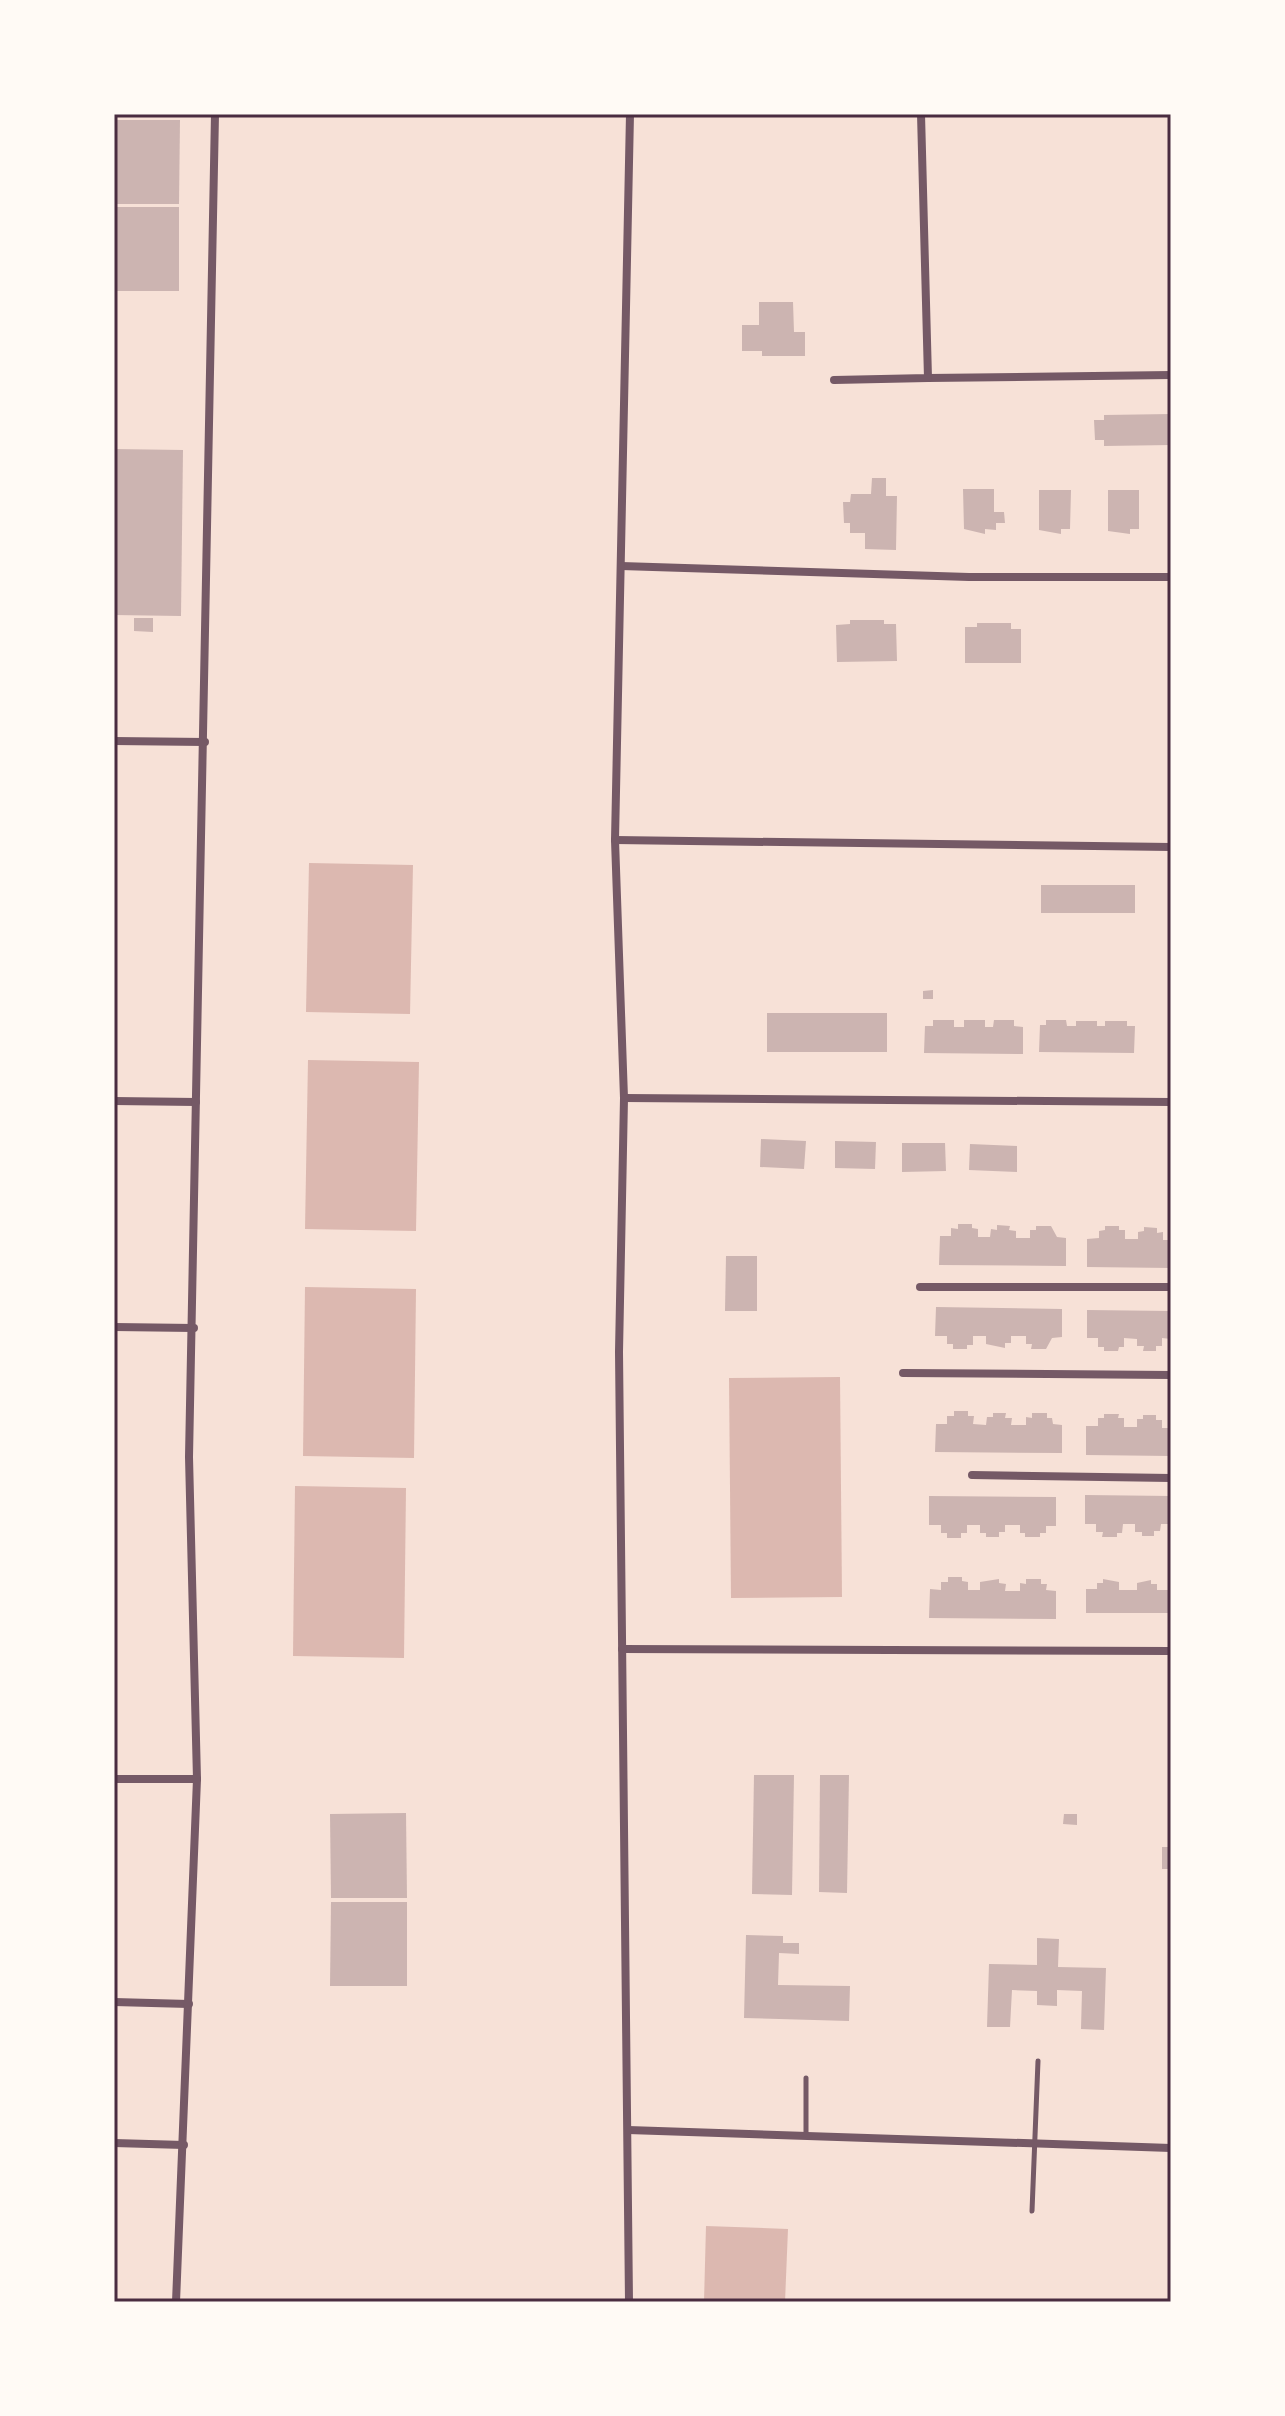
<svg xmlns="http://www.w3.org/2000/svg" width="1285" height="2416" viewBox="0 0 1285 2416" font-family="Ubuntu,sans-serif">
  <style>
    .water { fill: #dcb8b0 }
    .building { fill: #ccb4b1 }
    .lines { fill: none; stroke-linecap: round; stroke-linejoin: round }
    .service { stroke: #755966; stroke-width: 5 }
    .minor { stroke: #755966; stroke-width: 8 }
    .neatline { fill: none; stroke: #4a2c40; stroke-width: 3 }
  </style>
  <rect width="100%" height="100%" fill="#f7e1d7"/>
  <g class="water">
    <path d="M309 863 413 865 410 1014 306 1012Z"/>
    <path d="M308 1060 419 1062 416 1231 305 1229Z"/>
    <path d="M305 1287 416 1289 414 1458 303 1456Z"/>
    <path d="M840 1377 842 1597 731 1598 729 1378Z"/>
    <path d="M295 1486 406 1488 404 1658 293 1656Z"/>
    <path d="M706 2226 788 2229 785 2302H704Z"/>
  </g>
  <g class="building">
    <path d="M114 120H180L179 204H114Z"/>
    <rect x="114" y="207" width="65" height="84"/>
    <path d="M759 302H793L794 332H805V356H762V351H742V325H759Z"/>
    <path d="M1171 414V445L1104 446V440H1095L1094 420H1104V415Z"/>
    <path d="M114 449 183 450 181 616 114 615Z"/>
    <path d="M872 478H886V496H897L896 550 865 549V533H850V523H844L843 502H850L851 494H871Z"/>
    <path d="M963 489H994V512H1004L1005 523H996V530L985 529V534L964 529Z"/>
    <path d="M1039 490H1071L1070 529H1061V534L1039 530Z"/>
    <path d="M1108 490H1139V529H1130V534L1108 531Z"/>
    <path d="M134 618H153V632L134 631Z"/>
    <path d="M850 620H884V624H896L897 661 837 662 836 625 850 624Z"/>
    <path d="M977 623H1011V629H1021V663H965V627H977Z"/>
    <rect x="1041" y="885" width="94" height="28"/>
    <path d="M933 990V999H923V991Z"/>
    <rect x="767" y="1013" width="120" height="39"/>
    <path d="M933 1020H954V1027H964V1020H985V1027H993L994 1020H1014V1026L1023 1027V1054L924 1053 925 1026H933Z"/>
    <path d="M1046 1020H1066L1067 1026H1076V1021H1097V1026H1105V1021H1127V1026H1135L1134 1053 1039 1052 1040 1025H1046Z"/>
    <path d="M761 1139 806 1141 804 1169 760 1167Z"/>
    <path d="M835 1141 876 1142 875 1169 835 1168Z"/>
    <path d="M902 1143H945L946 1171 902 1172Z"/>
    <path d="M970 1144 1017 1146V1172L969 1170Z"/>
    <path d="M958 1224H972V1228L978 1229V1237H990L991 1229 997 1230V1225L1010 1226 1009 1230 1016 1231V1238H1030V1230H1036V1226H1051L1057 1237 1066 1238V1266L939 1265 940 1236H951V1228L958 1229Z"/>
    <path d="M1105 1226H1119V1230H1125V1239H1138V1232L1144 1231V1227L1157 1228V1233L1163 1232V1240H1171V1268L1087 1267V1239L1099 1238V1231L1105 1230Z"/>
    <path d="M726 1256H757V1311H725Z"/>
    <path d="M936 1307 1062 1309V1337L1052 1338 1046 1349H1031L1032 1344H1026V1336H1011V1343H1005V1348L986 1344V1336H973V1345H967V1349H953V1344H947V1336H935Z"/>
    <path d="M1087 1310 1171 1311V1339L1162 1338V1346H1156V1351H1143L1144 1346H1137V1339L1124 1338V1347H1119L1118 1351H1104V1347H1098V1338H1087Z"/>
    <path d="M954 1411H968V1416H974L973 1424 986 1425 987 1417H993V1413H1006L1005 1418H1012L1011 1425H1026V1417L1032 1418V1413H1047V1418H1052L1053 1424 1062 1425V1453L935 1452 936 1424H947V1416H954Z"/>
    <path d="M1104 1414H1119L1118 1418H1124V1427H1137V1419H1143V1415H1156V1420H1162V1428H1171V1456L1086 1455V1426H1098V1418H1104Z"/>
    <path d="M1085 1495 1171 1496V1524H1161L1160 1531H1154V1536H1142V1532H1135V1524H1123L1122 1533H1117V1537H1102L1103 1532H1096V1524H1085Z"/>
    <path d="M929 1496 1056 1497V1526H1046V1533H1040V1537H1025V1533H1020V1525H1005V1532H999V1537H986V1533H980V1525H967V1533H961V1538H947V1533H941V1525H929Z"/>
    <path d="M948 1577H962V1581L968 1582V1590H980V1582L999 1579V1583L1006 1584 1005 1591H1020V1583L1026 1584V1579H1041V1584H1047L1046 1590 1056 1591V1619L929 1618 930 1589 941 1590V1582H948Z"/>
    <path d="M1103 1579 1119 1582V1590H1137V1583L1151 1580V1584H1157V1590H1171V1613H1086V1589H1097V1583H1103Z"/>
    <path d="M754 1775H794L792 1895 752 1894Z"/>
    <path d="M820 1775H849L847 1893 819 1892Z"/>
    <path d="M406 1813 407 1898H331L330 1814Z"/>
    <path d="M1064 1814H1077V1825L1063 1824Z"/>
    <rect x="1162" y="1847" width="9" height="22"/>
    <path d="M331 1902H407V1986H330Z"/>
    <path d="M746 1935 783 1936V1943H799V1954L779 1953 778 1985 850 1986 849 2021 744 2018Z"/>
    <path d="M1037 1938 1059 1939 1058 1967 1106 1968 1104 2030 1081 2029 1082 1991 1057 1990V2006L1037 2005V1991L1012 1990 1010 2027H987L989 1964 1037 1965Z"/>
  </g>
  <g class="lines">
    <g class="service">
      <path d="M806 2136V2078"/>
      <path d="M1032 2211 1038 2061"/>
    </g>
    <g class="minor">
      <path d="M928 378 1171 375"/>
      <path d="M834 380 928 378 921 114"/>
      <path d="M621 566 969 577H1171"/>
      <path d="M114 741 205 742"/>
      <path d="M615 840 1171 847"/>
      <path d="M624 1098 1171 1102"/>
      <path d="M114 1101 196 1102"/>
      <path d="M920 1287H1171"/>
      <path d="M114 1327 194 1328"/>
      <path d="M903 1373 1171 1375"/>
      <path d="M972 1475 1171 1478"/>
      <path d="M622 1649 1171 1651"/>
      <path d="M114 1779H197"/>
      <path d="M114 2002 189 2004"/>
      <path d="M628 2130 1171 2148"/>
      <path d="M114 2143 184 2145"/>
      <path d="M176 2302 197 1779 189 1457 215 114"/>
      <path d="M629 2302 619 1352 624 1098 615 840 630 114"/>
    </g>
  </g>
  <rect width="1285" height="2416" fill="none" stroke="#fffaf5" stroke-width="232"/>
  <rect x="116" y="116" width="1053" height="2184" class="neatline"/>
</svg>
